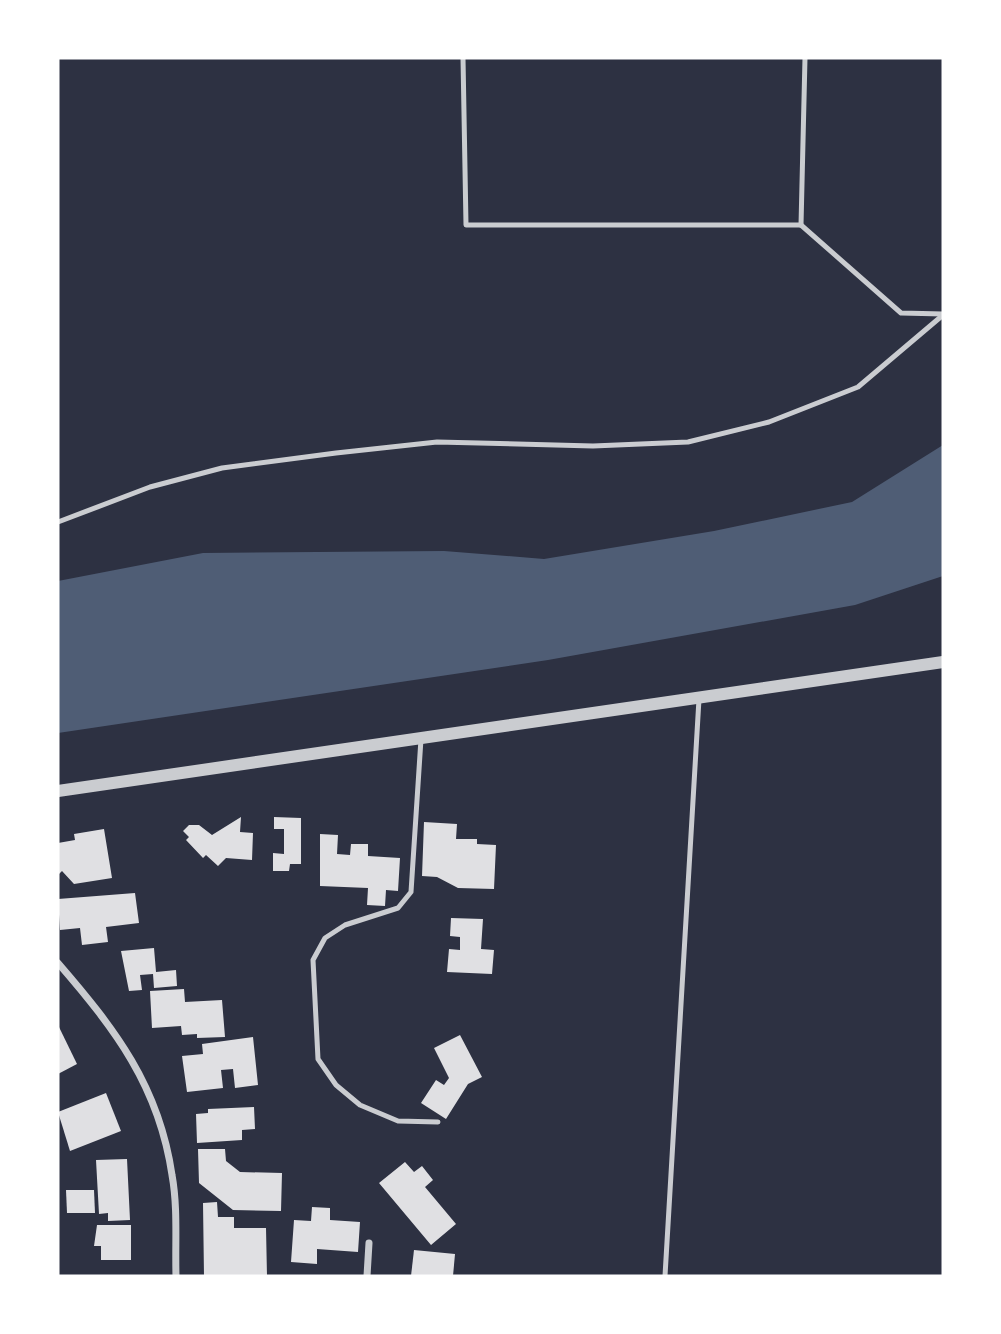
<svg xmlns="http://www.w3.org/2000/svg" width="1001" height="1334" viewBox="0 0 1001 1334" font-family="'Roboto Condensed',sans-serif">
  <style>
    .water { fill: #4f5d75 }
    .building { fill: #e0e0e3 }
    .lines { fill: none; stroke-linecap: round; stroke-linejoin: round }
    .service { stroke: #caccd0; stroke-width: 5 }
    .minor { stroke: #caccd0; stroke-width: 7 }
    .tertiary { stroke: #caccd0; stroke-width: 12 }
  </style>
  <rect width="100%" height="100%" fill="#2d3142"/>
  <path class="water" d="M943 445V576L855 605 548 660 58 733V581L203 553 444 551 544 559 714 531 852 502Z"/>
  <g class="building">
    <path d="M241 817 240 832 253 833 252 860 226 858 218 866 206 855 203 858 186 840 189 837 183 831 189 825H199L212 835Z"/>
    <path d="M274 817 301 818V864H290L289 871H273V853L284 854V829H274Z"/>
    <path d="M424 822 457 824 456 839H477V844L496 845 494 889 458 888 437 877 422 876Z"/>
    <path d="M104 829 112 878 74 884 62 871 58 875V843L75 840 74 834Z"/>
    <path d="M320 834 338 835 337 854 350 855 351 844H368V856L400 858 398 891 386 890 385 906 367 905 368 888 320 886Z"/>
    <path d="M135 893 139 923 106 927 108 942 82 945 80 928 60 930 58 899Z"/>
    <path d="M451 918 483 919 481 949 494 950 492 974 447 972 449 949 460 950V937L450 936Z"/>
    <path d="M154 948 156 972 176 970 177 986 154 988 153 974 140 975 142 990 129 991 121 951Z"/>
    <path d="M184 989 185 1002 222 1000 225 1037 197 1038V1034L182 1035 181 1026 152 1028 150 991Z"/>
    <path d="M58 1025 77 1064 58 1074Z"/>
    <path d="M460 1035 482 1077 468 1084 446 1119 421 1103 436 1080 444 1085 449 1078 434 1048Z"/>
    <path d="M253 1037 258 1085 235 1088 233 1069 221 1070 223 1088 187 1092 182 1056 203 1054 202 1044Z"/>
    <path d="M106 1093 121 1131 70 1151 58 1112Z"/>
    <path d="M254 1107 255 1129 242 1130V1140L197 1143 196 1114 208 1113V1109Z"/>
    <path d="M198 1149H225L226 1161 240 1172 282 1173 281 1211 233 1210 199 1183Z"/>
    <path d="M127 1159 130 1220 108 1221V1213L99 1214 96 1160Z"/>
    <path d="M405 1162 414 1172 422 1166 433 1180 425 1187 456 1224 431 1245 379 1183Z"/>
    <path d="M66 1190H94L95 1213H67Z"/>
    <path d="M217 1202 218 1217H234V1228H266L267 1276H204L203 1203Z"/>
    <path d="M312 1207 330 1208V1220L360 1222 358 1252 317 1249V1264L291 1262 294 1220 311 1221Z"/>
    <path d="M97 1225H131V1260H101V1246H94Z"/>
    <path d="M414 1250 455 1254 453 1276H411Z"/>
  </g>
  <g class="lines">
    <g class="service">
      <path d="M463 58 466 225H801L901 313 943 314"/>
      <path d="M801 225 805 58"/>
      <path d="M58 522 150 487 222 468 336 453 437 442 593 446 688 442 769 422 858 387 943 315"/>
      <path d="M421 739 411 892 398 908 345 925 325 938 313 960 318 1059 336 1085 360 1105 398 1121 438 1122"/>
      <path d="M665 1276 699 699"/>
    </g>
    <g class="minor">
      <path d="M58 963C115 1029 159 1086 172 1175 178 1208 175 1243 176 1276"/>
      <path d="M367 1276 369 1243"/>
    </g>
    <path class="tertiary" d="M58 791 943 662"/>
  </g>
  <rect width="1001" height="1334" fill="none" stroke="#ffffff" stroke-width="119"/>
</svg>
